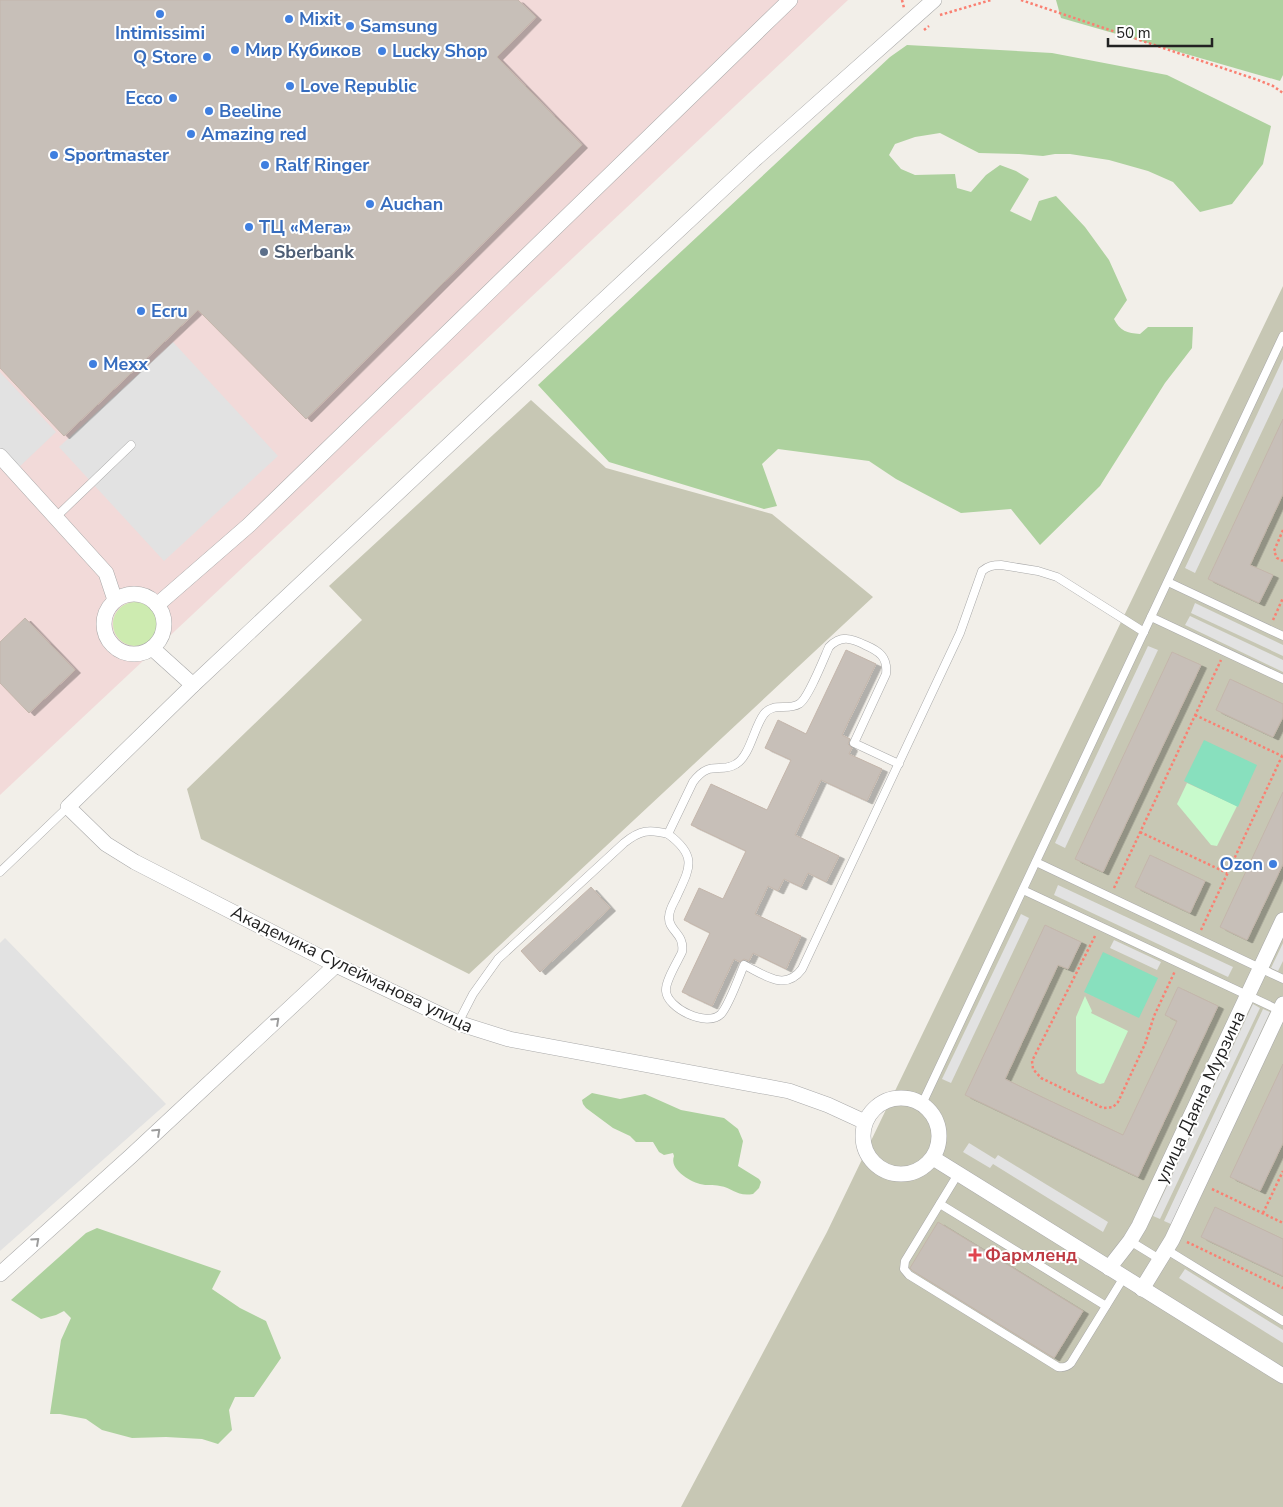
<svg xmlns="http://www.w3.org/2000/svg" width="1283" height="1507" viewBox="0 0 1283 1507" font-family="'Nunito Sans',sans-serif">
  <style>
    .commercial { fill: #f2dad9 }
    .construction { fill: #c7c7b4 }
    .grass { fill: #cdebb0 }
    .forest { fill: #add19e }
    .park { fill: #c8facc }
    .pitch { fill: #88e0be }
    .parking { fill: #e2e2e2 }
    .building { fill: #c7bfb8; stroke: #c4b6ab; filter: url(#shadow) }
    .lines { fill: none; stroke-linecap: round; stroke-linejoin: round }
    .service-casing { stroke: #a9a9a9; stroke-width: 9 }
    .minor-casing { stroke: #a9a9a9; stroke-width: 16 }
    .path { stroke: #fa8072; stroke-width: 2.5; stroke-dasharray: 2.5 2.5; stroke-linecap: butt }
    .service { stroke: #fff; stroke-width: 8 }
    .minor { stroke: #fff; stroke-width: 15 }
    .oneway { stroke: #9c9c9c }
    .shop-dot { fill: #3f7fe0; stroke: #fff; stroke-width: 2 }
    .service-dot { fill: #5c6f8a; stroke: #fff; stroke-width: 2 }
    .health-dot { fill: #e0444e; stroke: #fff; stroke-width: 2 }
    .labels { text-anchor: middle; stroke-width: 4; stroke-linejoin: round; paint-order: stroke }
    .shop-label { font-size: 18px; font-weight: bold; fill: #366cbe; stroke: #fff; text-anchor: start }
    .service-label { font-size: 18px; font-weight: bold; fill: #4e5e75; stroke: #fff; text-anchor: start }
    .street-label { font-size: 18px; fill: #222; stroke: #fff }
    .health-label { font-size: 18px; font-weight: bold; fill: #be3a42; stroke: #fff; text-anchor: start }
  </style>
  <defs>
    <filter id="shadow"><feDropShadow dx="5.5" dy="3" stdDeviation="0" flood-color="#0004"/></filter>
  </defs>
  <rect width="100%" height="100%" fill="#f2efe9"/>
  <path class="commercial" d="M0 0H848L0 795Z"/>
  <g class="construction">
    <path d="M1283 286V1507H681L827 1232Z"/>
    <path d="M531 400 606 468 772 514 873 597 469 974 201 839 187 789 362 620 329 586Z"/>
  </g>
  <circle class="grass" cx="135" cy="624" r="22"/>
  <g class="forest">
    <path d="M1056 0H1283V75L1280 81 1061 18Z"/>
    <path d="M907 45 1052 53 1167 75 1271 126 1263 164 1232 204 1200 212 1173 182 1148 171 1109 160 1070 154H1055L1043 156 1019 154 979 153 940 133 915 137 895 144 889 155 901 169 915 175 955 174 957 188 971 192 986 175 1000 165 1016 171 1029 179 1010 211 1031 221 1039 201 1056 196 1085 227 1109 260 1127 300 1114 319C1120 331 1127 333 1140 334L1148 327H1193L1192 348 1165 383 1100 486 1040 545 1011 509 961 513 896 479 869 461 778 449 762 464 777 506 764 509 609 462 538 385 890 57Z"/>
    <path d="M592 1093 620 1099 645 1094 681 1110 724 1118 738 1129 743 1141 738 1166 759 1179 761 1182 759 1188 753 1194C737 1197 733 1188 720 1186 713 1184 707 1186 700 1184 689 1181 669 1169 674 1156L673 1153 664 1155 659 1152 653 1142H636L630 1136 613 1128 586 1108 583 1104 582 1100Z"/>
    <path d="M97 1228 221 1271 212 1289 240 1308 266 1321 281 1358 254 1397H235L229 1410 232 1430 218 1444 202 1439 166 1437 132 1438 102 1430 86 1419 60 1414H50L61 1340 71 1318 64 1311 56 1315 41 1319 11 1300 86 1233Z"/>
  </g>
  <g class="park">
    <path d="M1187 783 1237 806 1217 846 1211 845 1177 804Z"/>
    <path d="M1085 996 1092 1011 1091 1013 1128 1031 1104 1083 1100 1084 1078 1074 1076 1071V1017Z"/>
  </g>
  <g class="pitch">
    <path d="M1204 740 1257 765 1238 807 1184 781Z"/>
    <path d="M1103 952 1158 978 1139 1018 1084 992Z"/>
  </g>
  <g class="parking">
    <path d="M173 342 278 456 164 561 59 447Z"/>
    <path d="M1283 359V387L1195 573 1185 568Z"/>
    <path d="M0 372 56 432 15 471 0 455Z"/>
    <path d="M1195 603 1283 645V656L1191 613Z"/>
    <path d="M1190 616 1283 660V672L1185 625Z"/>
    <path d="M1148 646 1158 650 1065 848 1055 843Z"/>
    <path d="M1058 885 1233 967 1228 977 1054 895Z"/>
    <path d="M1021 914 1029 918 951 1083 942 1079Z"/>
    <path d="M5 938 166 1104 0 1251V943Z"/>
    <path d="M1114 940 1161 962 1157 970 1110 948Z"/>
    <path d="M1283 943V961L1278 971 1271 968Z"/>
    <path d="M1253 1004 1260 1008 1160 1219 1153 1216Z"/>
    <path d="M1263 1009 1270 1012 1171 1224 1164 1221Z"/>
    <path d="M969 1143 995 1159 998 1155 1108 1222 1103 1232 993 1164 990 1168 963 1152Z"/>
    <path d="M1185 1269 1283 1330V1343L1179 1278Z"/>
  </g>
  <g class="building">
    <path d="M0 0H518L536 17 497 57 582 145 306 419 198 310 64 436 0 368Z"/>
    <path d="M1283 419V494L1250 565 1273 575 1259 603 1208 579Z"/>
    <path d="M25 618 75 670 29 713 0 683V642Z"/>
    <path d="M846 650 876 664 842 735 850 739 848 744 852 748 849 754 882 769 867 801 821 780 795 835 839 856 826 882 808 873 801 887 784 879 778 891 768 886 755 914 801 936 786 969 753 953 749 961 744 959 740 962 734 959 712 1006 682 992 710 933 684 920 699 888 723 899 746 851 691 825 711 784 767 810 791 760 765 748 778 720 806 734Z"/>
    <path d="M1172 652 1201 665 1103 872 1075 859Z"/>
    <path d="M1230 679 1283 704V717L1273 737 1216 710Z"/>
    <path d="M1283 792V864L1247 940 1220 927Z"/>
    <path d="M1150 855 1205 881 1190 913 1135 887Z"/>
    <path d="M591 887 610 908 540 972 521 951Z"/>
    <path d="M1045 925 1081 942 1068 969 1058 965 1005 1079 1042 1097 1123 1135 1177 1021 1165 1015 1178 987 1218 1006 1138 1177 965 1095Z"/>
    <path d="M1283 1064V1143L1260 1191 1230 1177Z"/>
    <path d="M1215 1207 1283 1239V1276L1201 1237Z"/>
    <path d="M938 1222 1083 1311 1054 1358 913 1271 910 1268Z"/>
  </g>
  <g class="lines">
    <g class="service-casing">
      <g id="service">
        <path d="M56 517 131 445"/>
        <path d="M1168 582 1283 636"/>
        <path d="M1151 617 1283 679"/>
        <path d="M899 764 854 743 886 674C888 657 879 651 865 645 851 638 841 635 829 647 824 658 808 699 799 704 788 711 773 702 764 714 754 727 750 756 736 764 720 774 710 759 693 782L668 834C699 857 689 869 676 898 673 904 669 910 669 917 668 931 685 933 682 952 678 961 665 981 666 991 667 1008 707 1028 721 1014 729 1005 739 977 744 965 765 975 785 992 802 969L960 633 982 571C988 566 993 565 1001 565L1038 571 1057 577 1144 632"/>
        <path d="M1036 862 1283 979"/>
        <path d="M0 872 68 807"/>
        <path d="M1023 890 1281 1011"/>
        <path d="M458 1023 473 994 498 959 624 843C640 830 649 829 668 834"/>
        <path d="M922 1104 1283 336"/>
        <path d="M958 1174 905 1261 904 1269 909 1275 1058 1367C1064 1368 1067 1367 1071 1363L1124 1277"/>
        <path d="M940 1204 1106 1306"/>
        <path d="M1130 1241 1161 1260"/>
        <path d="M1167 1250 1283 1321"/>
      </g>
    </g>
    <g class="minor-casing">
      <g id="minor">
        <path d="M0 456 106 573 115 600"/>
        <circle cx="134" cy="624" r="30"/>
        <path d="M157 605 249 525 790 0"/>
        <path d="M152 648 193 685"/>
        <circle cx="901" cy="1136" r="38"/>
        <path d="M865 1122 828 1105 789 1091 509 1039 458 1023 336 965 135 862 106 844 68 807 193 685 566 335 754 160 934 0"/>
        <path d="M933 1158 1283 1376"/>
        <path d="M1109 1268 1130 1241 1139 1226 1283 920"/>
        <path d="M0 1274 131 1156 336 965"/>
        <path d="M1142 1289 1172 1240 1283 1004"/>
      </g>
    </g>
    <g class="path">
      <path d="M902 0 904 8"/>
      <path d="M1021 0 1258 80 1273 86 1283 93"/>
      <path d="M940 15 991 0"/>
      <path d="M924 30 929 26"/>
      <path d="M1283 530 1274 551 1277 558 1283 561"/>
      <path d="M1273 620 1283 598"/>
      <path d="M1195 715 1282 756"/>
      <path d="M1140 832 1227 873"/>
      <path d="M1114 888 1221 660"/>
      <path d="M1201 930 1283 754"/>
      <path d="M1095 936 1032 1061 1033 1069 1041 1078 1103 1108 1113 1107 1118 1102 1145 1044 1154 1016 1175 971"/>
      <path d="M1212 1189 1283 1223"/>
      <path d="M1263 1213 1283 1171"/>
      <path d="M1187 1242 1283 1288"/>
    </g>
    <use href="#service" class="service"/>
    <use href="#minor" class="minor"/>
  </g>
  <defs><path id="oneway-chevron" d="M-2-3.5L2.5 0L-2 3.5" fill="none" stroke-width="1.6" stroke-linecap="round" stroke-linejoin="round" transform="scale(1.25)"/></defs>
  <g class="oneway">
    <use href="#oneway-chevron" transform="translate(276 1021) rotate(-43)"/>
    <use href="#oneway-chevron" transform="translate(157 1132) rotate(-43)"/>
    <use href="#oneway-chevron" transform="translate(36 1241) rotate(-42)"/>
  </g>
  <g class="shop-dot">
    <circle cx="160" cy="14" r="5"/>
    <circle cx="289" cy="19" r="5"/>
    <circle cx="350" cy="26" r="5"/>
    <circle cx="235" cy="50" r="5"/>
    <circle cx="382" cy="51" r="5"/>
    <circle cx="207" cy="57" r="5"/>
    <circle cx="290" cy="86" r="5"/>
    <circle cx="173" cy="98" r="5"/>
    <circle cx="209" cy="111" r="5"/>
    <circle cx="191" cy="134" r="5"/>
    <circle cx="54" cy="155" r="5"/>
    <circle cx="265" cy="165" r="5"/>
    <circle cx="370" cy="204" r="5"/>
    <circle cx="249" cy="227" r="5"/>
    <circle cx="141" cy="311" r="5"/>
    <circle cx="93" cy="364" r="5"/>
    <circle cx="1273" cy="864" r="5"/>
  </g>
  <circle class="service-dot" cx="264" cy="252" r="5"/>
  <path class="health-dot" d="M972.5 1247.5h5v5h5v5h-5v5h-5v-5h-5v-5h5z"/>
  <g class="labels">
    <g class="shop-label">
      <text x="299" y="25">Mixit</text>
      <text x="360" y="32">Samsung</text>
      <text x="160" y="39" text-anchor="middle">Intimissimi</text>
      <text x="245" y="56">Мир Кубиков</text>
      <text x="392" y="57">Lucky Shop</text>
      <text x="197" y="63" text-anchor="end">Q Store</text>
      <text x="300" y="92">Love Republic</text>
      <text x="163" y="104" text-anchor="end">Ecco</text>
      <text x="219" y="117">Beeline</text>
      <text x="201" y="140">Amazing red</text>
      <text x="64" y="161">Sportmaster</text>
      <text x="275" y="171">Ralf Ringer</text>
      <text x="380" y="210">Auchan</text>
      <text x="259" y="233">ТЦ «Мега»</text>
      <text x="151" y="317">Ecru</text>
      <text x="103" y="370">Mexx</text>
      <text x="1263" y="870" text-anchor="end">Ozon</text>
    </g>
    <g class="service-label">
      <text x="274" y="258">Sberbank</text>
    </g>
    <g class="street-label">
      <text transform="translate(352 969) rotate(26)" y="6">Академика Сулейманова улица</text>
      <text transform="translate(1200 1097) rotate(-65)" y="6">улица Даяна Мурзина</text>
    </g>
    <g class="health-label">
      <text x="985" y="1261">Фармленд</text>
    </g>
  </g>
  <path d="M1108 38v8h104v-8" fill="none" stroke="#222222" stroke-width="2.5"/>
  <text x="1116" y="38" font-size="15" fill="#222222" stroke="#ffffff" stroke-width="4" paint-order="stroke">50 m</text>
</svg>
